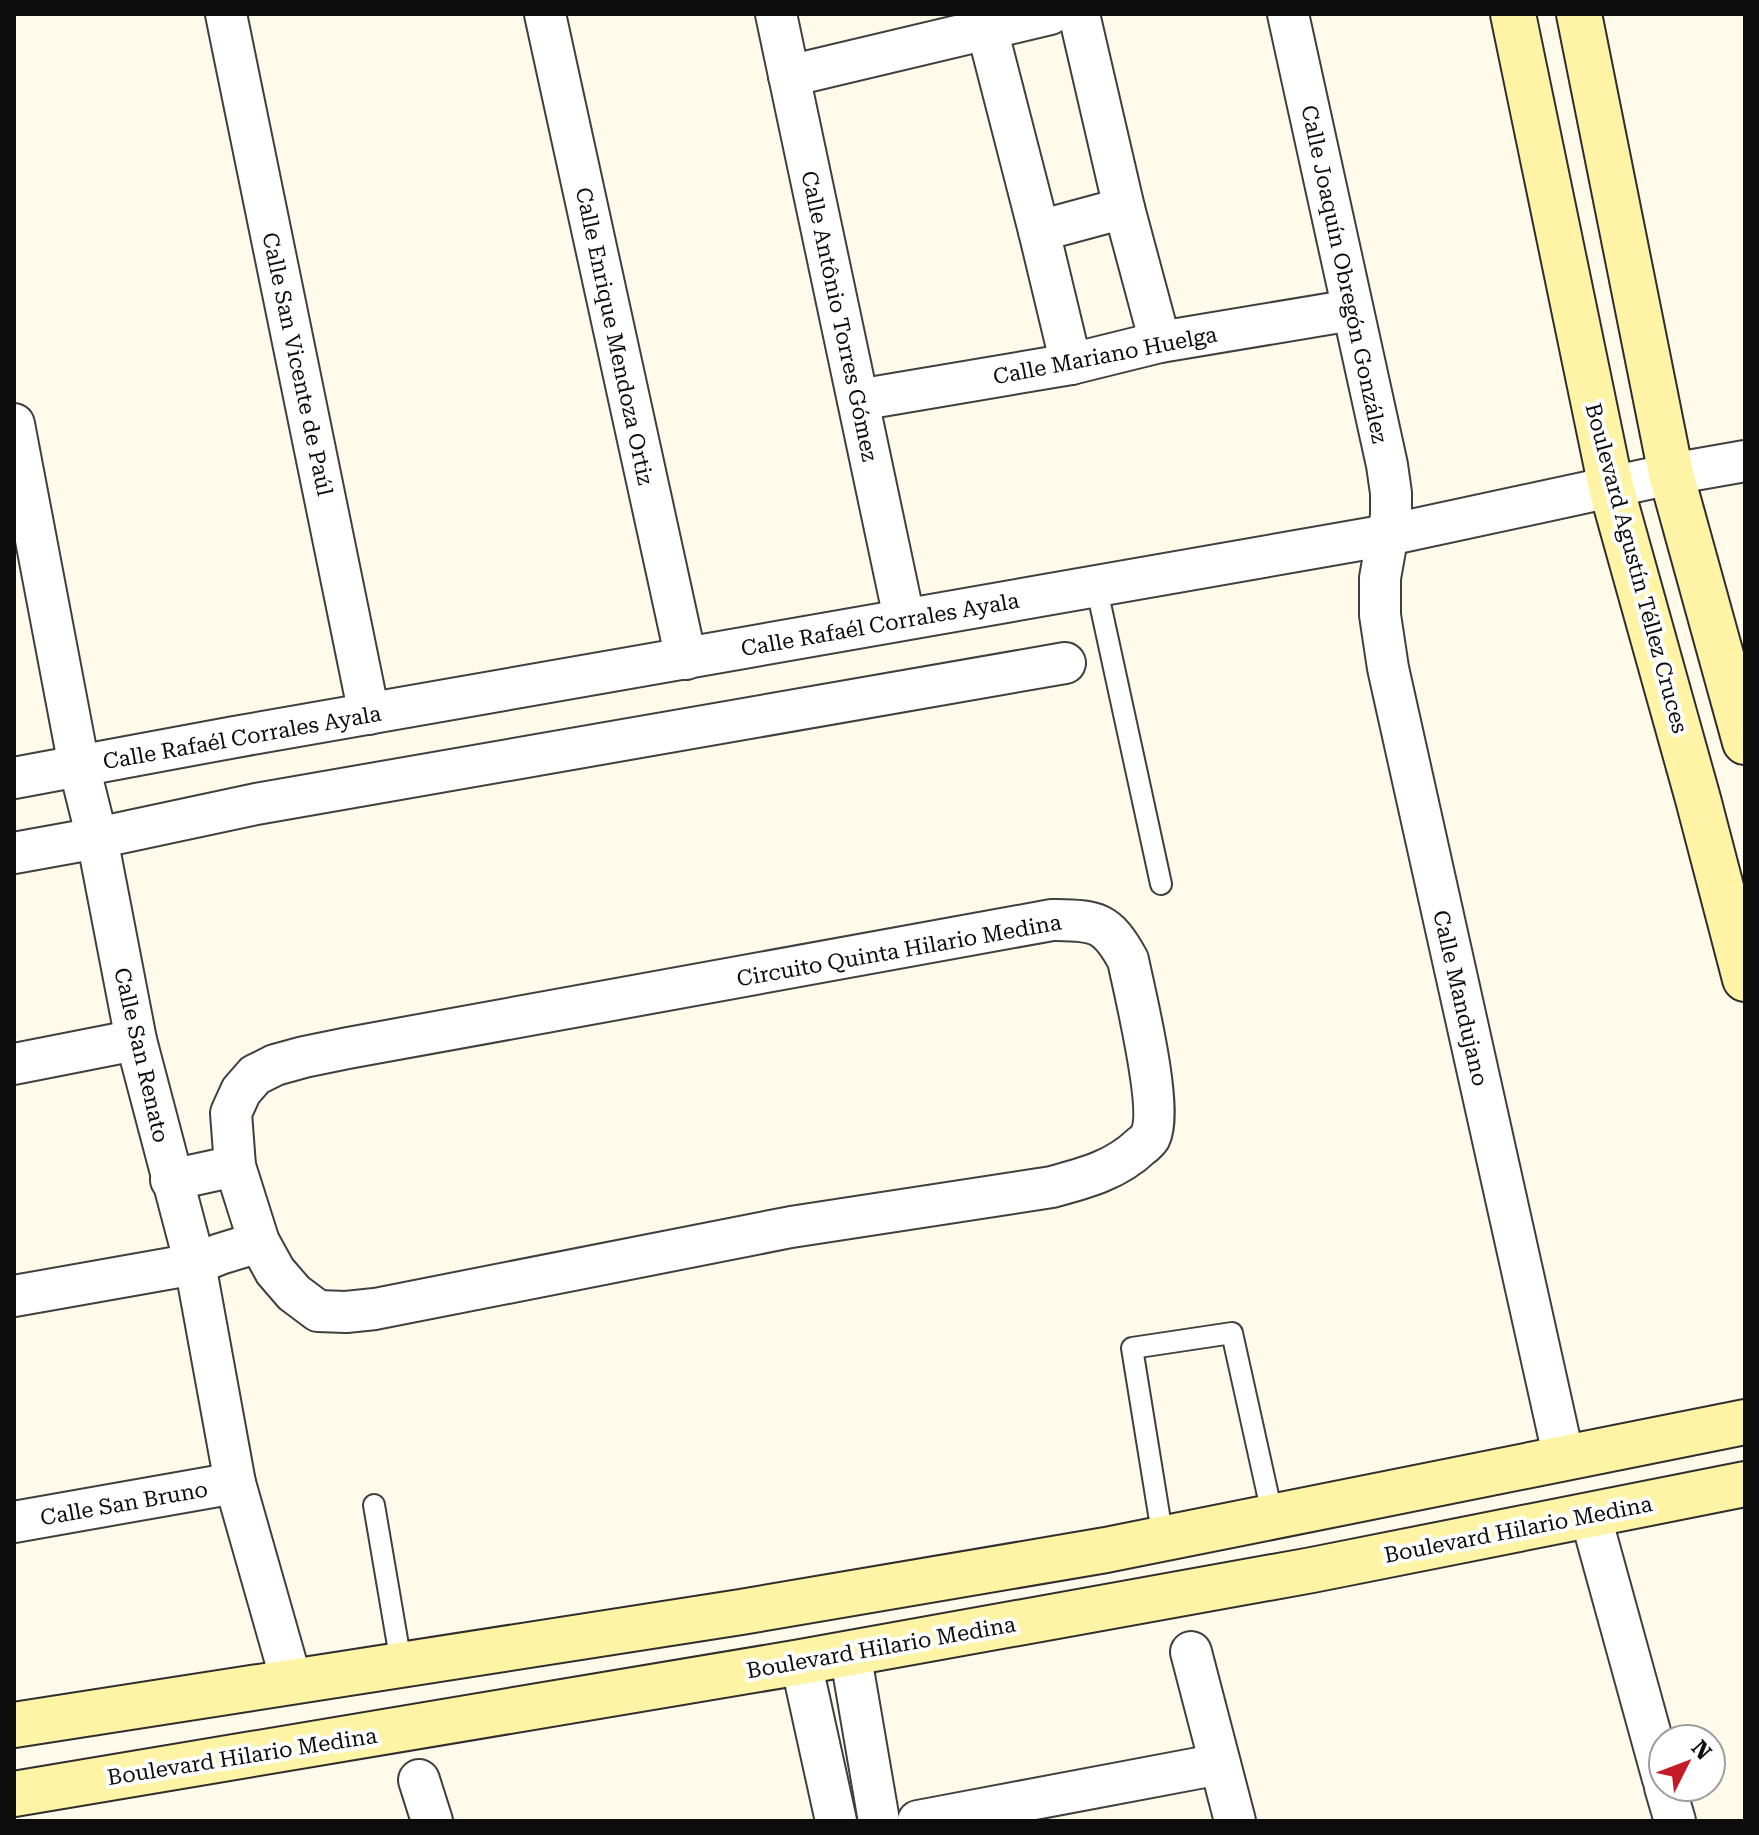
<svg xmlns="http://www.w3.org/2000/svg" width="1759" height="1835" viewBox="0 0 1759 1835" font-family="'Roboto Serif',serif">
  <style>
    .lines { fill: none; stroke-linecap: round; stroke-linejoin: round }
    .lane-casing { stroke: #3f3f3f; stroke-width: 24 }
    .street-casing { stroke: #3f3f3f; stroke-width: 44 }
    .secondary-casing { stroke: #2e2e2e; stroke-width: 48 }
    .lane { stroke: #fff; stroke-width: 20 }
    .street { stroke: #fff; stroke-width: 40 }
    .secondary { stroke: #fff3a5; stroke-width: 44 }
    .labels { text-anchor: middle; stroke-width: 8; stroke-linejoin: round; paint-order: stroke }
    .street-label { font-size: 22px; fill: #0c0c0c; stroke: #fff }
  </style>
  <rect width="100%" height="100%" fill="#fffaea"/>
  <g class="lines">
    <g class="lane-casing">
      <g id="lane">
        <path d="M1096 585 1161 884"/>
        <path d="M374 1505 401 1663"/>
        <path d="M1163 1539 1132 1348 1232 1333 1273 1518"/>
      </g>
    </g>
    <g class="street-casing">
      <g id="street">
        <path d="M226 14 369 714"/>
        <path d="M545 14 686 659"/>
        <path d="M776 14 904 618"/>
        <path d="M1079 14 1124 208 1160 342"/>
        <path d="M1288 14 1387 465 1391 493V516L1380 578V615L1388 668 1564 1459"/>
        <path d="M987 29 1039 231 1071 364"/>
        <path d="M789 76 1050 14"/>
        <path d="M1039 231 1124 208"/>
        <path d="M858 400 1071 364 1160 342 1352 310"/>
        <path d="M14 424 79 766 97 838 136 1040 195 1264 235 1483 291 1680"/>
        <path d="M14 778 235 737 1388 535 1671 474 1745 461"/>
        <path d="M14 853 97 838 256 804 1065 663"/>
        <path d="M1052 920C1096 921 1106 920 1128 960 1135 994 1164 1110 1150 1137 1149 1139 1143 1145 1141 1146 1116 1170 1085 1178 1052 1187L791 1227 375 1309 346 1312 318 1311 294 1293 275 1271 259 1242 235 1166 231 1113 241 1091 255 1075 275 1065 304 1057 348 1048Z"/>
        <path d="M14 1064 136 1040"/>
        <path d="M171 1180 235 1166"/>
        <path d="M14 1296 195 1264 220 1254 259 1242"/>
        <path d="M1590 1514 1663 1779"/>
        <path d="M14 1522 235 1483"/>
        <path d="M850 1652 879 1821"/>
        <path d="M1191 1652 1235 1821"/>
        <path d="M801 1662 836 1821"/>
        <path d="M419 1780 432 1821"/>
        <path d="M1665 1787 1675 1821"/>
        <path d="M918 1821 1220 1764"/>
      </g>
    </g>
    <g class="secondary-casing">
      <g id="secondary">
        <path d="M1513 14 1611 487 1698 799 1745 979"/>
        <path d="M1579 14 1671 474 1745 742"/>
        <path d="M14 1725 741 1612 1106 1550 1745 1422"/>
        <path d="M14 1794 801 1662 1312 1570 1745 1484"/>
      </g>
    </g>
    <use href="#lane" class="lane"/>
    <use href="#street" class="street"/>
    <use href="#secondary" class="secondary"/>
  </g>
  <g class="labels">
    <g class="street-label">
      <text transform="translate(1345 274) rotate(78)" y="8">Calle Joaquín Obregón González</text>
      <text transform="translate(840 316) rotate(78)" y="8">Calle Antônio Torres Gómez</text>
      <text transform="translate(615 336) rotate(78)" y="8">Calle Enrique Mendoza Ortiz</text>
      <text transform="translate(1105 355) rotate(-11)" y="8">Calle Mariano Huelga</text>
      <text transform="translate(298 364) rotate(78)" y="8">Calle San Vicente de Paúl</text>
      <text transform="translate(1637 568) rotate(75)" y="8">Boulevard Agustín Téllez Cruces</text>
      <text transform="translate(880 624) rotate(-10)" y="8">Calle Rafaél Corrales Ayala</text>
      <text transform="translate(242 737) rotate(-10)" y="8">Calle Rafaél Corrales Ayala</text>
      <text transform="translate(899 950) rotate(-10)" y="8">Circuito Quinta Hilario Medina</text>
      <text transform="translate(1461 998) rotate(77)" y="8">Calle Mandujano</text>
      <text transform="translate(142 1055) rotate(77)" y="8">Calle San Renato</text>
      <text transform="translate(124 1503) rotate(-10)" y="8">Calle San Bruno</text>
      <text transform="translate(1518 1529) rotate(-11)" y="8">Boulevard Hilario Medina</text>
      <text transform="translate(881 1647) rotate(-10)" y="8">Boulevard Hilario Medina</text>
      <text transform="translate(242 1756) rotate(-9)" y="8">Boulevard Hilario Medina</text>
    </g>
  </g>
  <rect width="1759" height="1835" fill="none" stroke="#0c0c0c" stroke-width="32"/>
  <g transform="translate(1687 1763) rotate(48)"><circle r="38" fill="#ffffff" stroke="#9e9e9e" stroke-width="2"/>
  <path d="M0-6L14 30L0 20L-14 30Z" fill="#c31c28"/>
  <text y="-12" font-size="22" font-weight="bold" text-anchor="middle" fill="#0c0c0c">N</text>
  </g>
</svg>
